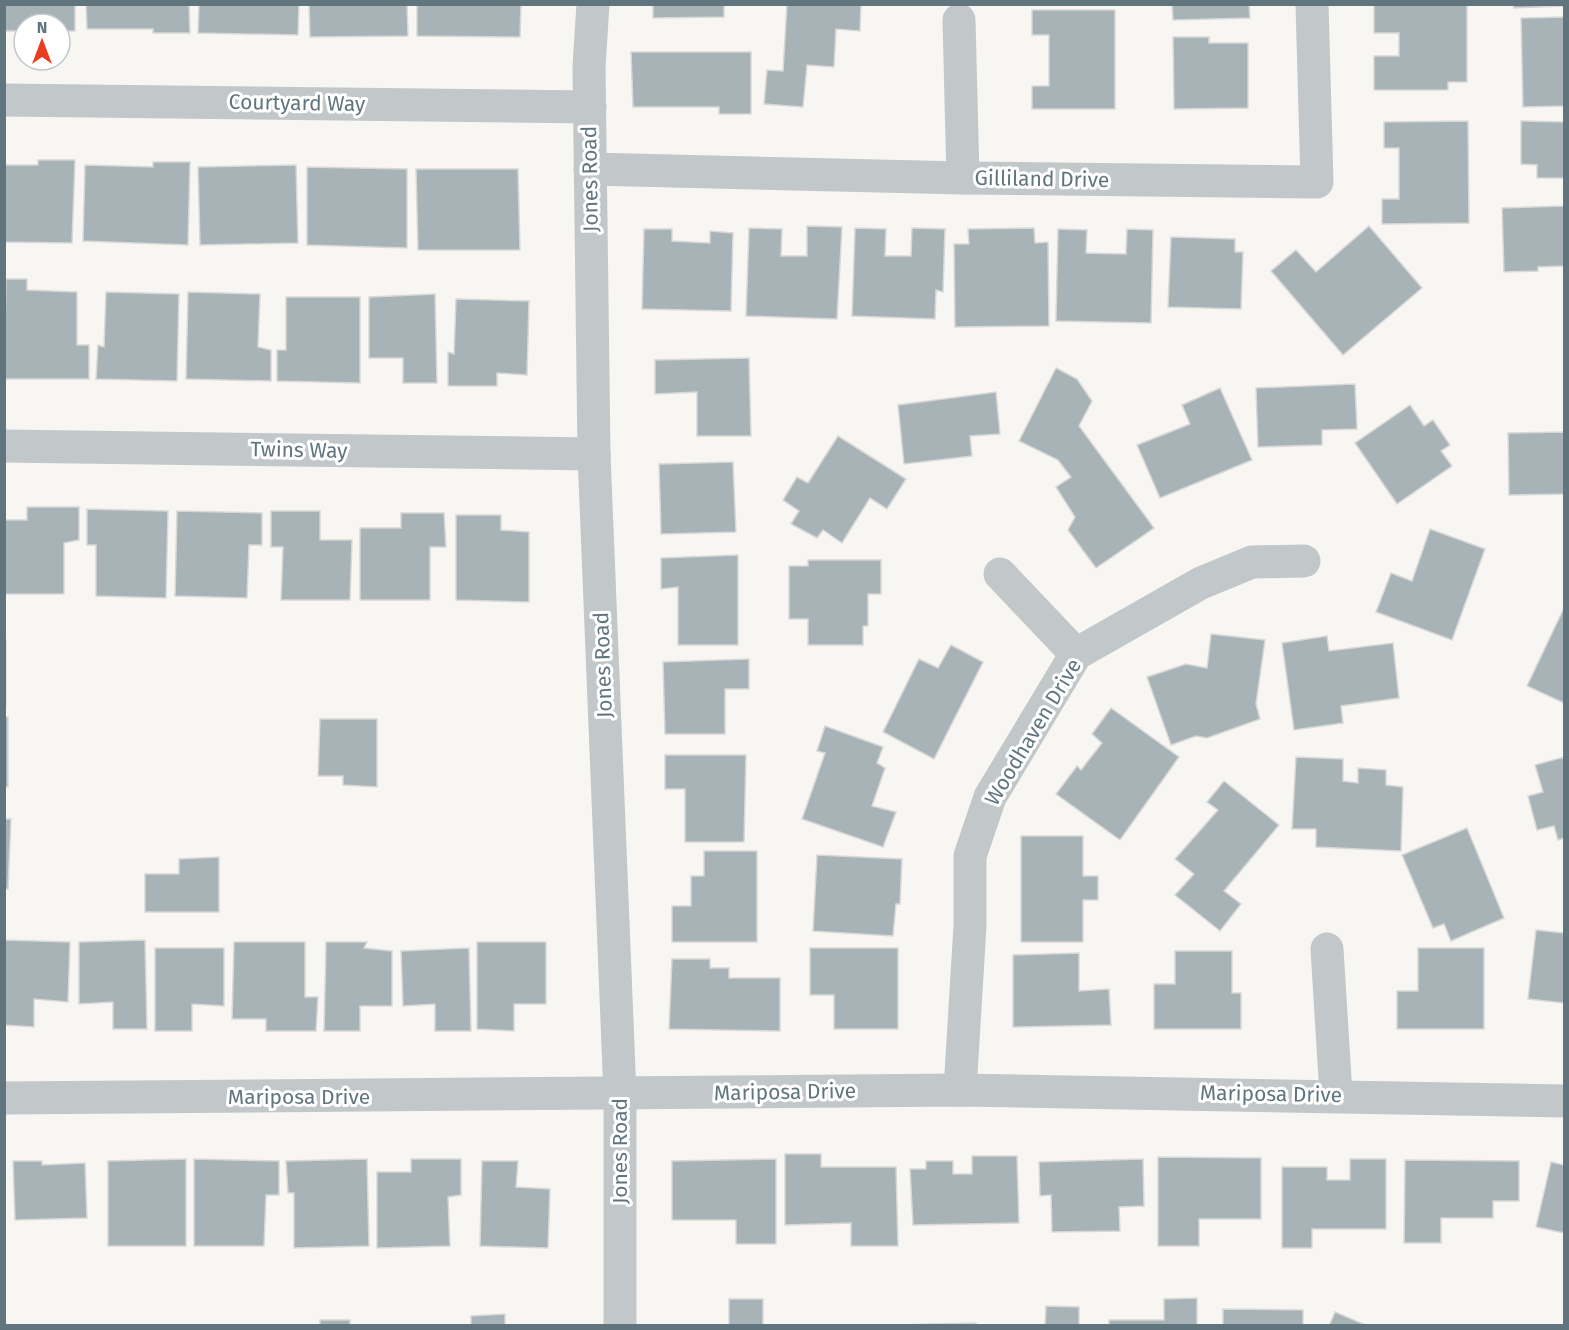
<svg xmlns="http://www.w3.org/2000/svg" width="1569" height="1330" viewBox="0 0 1569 1330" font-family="'Fira Sans',sans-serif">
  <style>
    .building { fill: #a8b3b7; stroke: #d8d8d6; stroke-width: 1.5 }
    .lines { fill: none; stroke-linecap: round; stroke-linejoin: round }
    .minor { stroke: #c2c7c9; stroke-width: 33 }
    .labels { text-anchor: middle; stroke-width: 6; stroke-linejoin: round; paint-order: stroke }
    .street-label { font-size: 21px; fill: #61757f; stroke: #fff }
  </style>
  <rect width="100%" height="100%" fill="#f7f6f3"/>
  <g class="building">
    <path d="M4 4H75V31H60V24H24V31H4Z"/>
    <path d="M86 4H189L190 33H153V29H87Z"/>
    <path d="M199 4H299L298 35 198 33Z"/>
    <path d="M309 4H407L408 36 310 37Z"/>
    <path d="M417 4H521L520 37 417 36Z"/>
    <path d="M653 4H724V17L653 18Z"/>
    <path d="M787 4H861L860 31 836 29 834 67 807 65 803 107 764 104 767 70 783 71Z"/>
    <path d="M1172 4H1249L1250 18 1173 20Z"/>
    <path d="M1374 4 1467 5V82H1448V90H1374V56H1399V33H1374Z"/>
    <path d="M1513 4H1564V6L1514 8Z"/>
    <path d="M1032 10H1115V109H1032V86H1049V35H1032Z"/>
    <path d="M1564 17V106L1523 107 1521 18Z"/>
    <path d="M1173 37H1209V43H1248V108L1174 109Z"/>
    <path d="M631 52H751V114H719V107H633Z"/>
    <path d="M1468 121 1469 223 1382 224V199H1399V148H1384V122Z"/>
    <path d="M1521 121 1564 122V178H1537V165L1521 164Z"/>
    <path d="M38 160H75L72 243 4 242V165H38Z"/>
    <path d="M153 162H190L188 245 83 241 85 165 153 167Z"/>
    <path d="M296 165 298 243 200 245 198 167Z"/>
    <path d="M307 167 407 169V248L307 245Z"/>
    <path d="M416 169H518L520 250H418Z"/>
    <path d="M1564 206V266L1538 267V271L1504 272 1502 208Z"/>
    <path d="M807 226 842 227 837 319 746 316 749 228 782 229 781 256H807Z"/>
    <path d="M1369 226 1422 288 1343 355 1271 271 1296 250 1316 272Z"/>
    <path d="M855 228 886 229 885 256H911L912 228 945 229 943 292 936 290 935 319 852 316Z"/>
    <path d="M1034 228 1035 243 1048 242 1049 326 955 327 954 244H969L968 229Z"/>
    <path d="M644 229H672V241L710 243V231L733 233 731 311 642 309Z"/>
    <path d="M1058 229 1087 230 1086 253 1126 254 1127 229 1153 230 1151 323 1056 321Z"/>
    <path d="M1171 237 1235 239V252H1243L1241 309 1168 307Z"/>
    <path d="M6 279H27V290L77 292V345H89V379H4Z"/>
    <path d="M106 292 179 294 177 381 96 379 98 345 104 347Z"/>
    <path d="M188 292 260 294 258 347 271 350V381L186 379Z"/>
    <path d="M435 294 437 383H403V358H369V297Z"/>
    <path d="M286 297H360V383L277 381V350H286Z"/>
    <path d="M456 299 529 301 527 375 497 373V386H448V352L454 354Z"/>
    <path d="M749 358 751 436H697V392L655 394V360Z"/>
    <path d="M1056 368 1077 379 1092 401 1079 426 1154 528 1096 568 1068 530 1075 517 1056 487 1071 477 1058 460 1019 441Z"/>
    <path d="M1355 384 1357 429 1322 430V445L1258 447 1256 388Z"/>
    <path d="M1220 388 1252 460 1160 498 1137 445 1190 424 1182 405Z"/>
    <path d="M996 392 1000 434 970 436 972 456 904 464 898 405Z"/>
    <path d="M1410 405 1424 426 1433 420 1450 445 1441 451 1452 466 1397 504 1355 443Z"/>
    <path d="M1564 432V494L1509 495 1508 433Z"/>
    <path d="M838 436 906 479 887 509 870 498 842 543 823 530 817 538 791 524 799 511 783 500 797 477 808 483Z"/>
    <path d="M733 462 736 532 661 534 659 464Z"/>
    <path d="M27 507H79V540L64 543V594H4V520H27Z"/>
    <path d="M87 509 168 511 166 598 96 596V545H87Z"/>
    <path d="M177 511 262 513V545H249L247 598 175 596Z"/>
    <path d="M271 511H320V540H352L350 600H281L283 547H271Z"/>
    <path d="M401 513H444L446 547H430V600H360V528H401Z"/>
    <path d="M456 515H501V530L529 532V602L456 600Z"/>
    <path d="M1430 529 1485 549 1452 640 1376 612 1391 573 1412 581Z"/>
    <path d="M738 555V645H678V587L661 589V558Z"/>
    <path d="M808 560H881V594H868V626H863V645H808V619H789V566H808Z"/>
    <path d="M1563 610 1564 611V703L1527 686Z"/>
    <path d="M1211 634 1265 640 1256 704 1260 719 1207 738 1196 736 1171 745 1147 677 1186 664 1207 668Z"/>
    <path d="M1327 636 1329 651 1393 643 1399 698 1341 706 1343 723 1294 730 1282 643Z"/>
    <rect x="4" y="640" width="2" height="66"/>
    <path d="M951 645 983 662 934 759 883 732 919 659 938 668Z"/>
    <path d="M749 659V689H725V734H665L663 662Z"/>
    <path d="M1111 708 1179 757 1120 840 1056 794 1077 766 1081 770 1102 743 1092 734Z"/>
    <rect x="4" y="717" width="4" height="70"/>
    <path d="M320 719H377V787L343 785V776H318Z"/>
    <path d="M825 726 883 747 877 763 885 768 872 806 896 812 883 847 802 819 825 753 817 751Z"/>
    <path d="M665 755H746L744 842H685V789H665Z"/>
    <path d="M1296 757 1343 759V781L1358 783V768L1386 770V785L1403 787 1401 851 1316 847V829H1292Z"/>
    <path d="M1564 757V838L1558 840 1554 826 1537 830 1528 796 1543 792 1535 765Z"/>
    <path d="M1224 781 1279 825 1224 891 1241 904 1220 931 1175 895 1194 874 1175 859 1218 810 1207 802Z"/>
    <path d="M4 819H11L8 889H4Z"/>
    <path d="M1467 828 1504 918 1451 941 1444 924 1433 928 1402 855Z"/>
    <path d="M1021 836H1083V876H1098V900H1083V942H1021Z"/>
    <path d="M704 851H757V942H672V906H691V876H704Z"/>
    <path d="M817 855 902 859 900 904H896L893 936 813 931Z"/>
    <path d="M219 857V912H145V874H179V859Z"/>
    <path d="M1536 930 1564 933V1003L1528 999Z"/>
    <path d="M4 940 70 942 68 1002 34 999V1027L4 1025Z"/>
    <path d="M145 940 147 1029H113V1002L79 1004V942Z"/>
    <path d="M234 942H305V997H318L316 1031H266V1019H232Z"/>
    <path d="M326 942H367L364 948 392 951V1006H360V1031H324Z"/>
    <path d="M477 942H546V1004H514V1031L477 1029Z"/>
    <path d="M155 948H224V1006L192 1004V1031H155Z"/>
    <path d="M469 948 471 1031H435V1004L403 1006 401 951Z"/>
    <path d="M810 948H898V1029H834V995H810Z"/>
    <path d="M1418 948H1484V1029H1397V991H1418Z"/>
    <path d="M1175 951H1232V993H1241V1029H1154V984H1175Z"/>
    <path d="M1079 953V991L1109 989 1111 1025 1013 1027V955Z"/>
    <path d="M672 959H710V968H729V978H780V1031L669 1029Z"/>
    <path d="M785 1154H821V1167H896L898 1246H851V1223L785 1225Z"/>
    <path d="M972 1156H1017L1019 1223 913 1225 910 1169H926V1161H953V1174H972Z"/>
    <path d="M1158 1157 1261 1158V1219H1199V1246H1158Z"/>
    <path d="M186 1159V1246H108V1161Z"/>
    <path d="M194 1159 279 1161V1195H266L264 1246H194Z"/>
    <path d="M367 1159 369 1246 294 1248V1193H288L286 1161Z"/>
    <path d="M411 1159H461V1195L448 1197 450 1246 377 1248V1172H411Z"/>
    <path d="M776 1159V1244H736V1220H672V1161Z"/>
    <path d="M1143 1159 1144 1206 1119 1207 1120 1231 1052 1232 1051 1195 1040 1196 1039 1162Z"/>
    <path d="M1350 1159H1386V1229H1312V1248H1282V1167H1327V1180H1350Z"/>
    <path d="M1405 1160 1519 1161V1201H1493V1218H1441V1243H1404Z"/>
    <path d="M13 1161H42V1165L85 1163 87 1218 15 1220Z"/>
    <path d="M482 1161H518L516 1187 550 1189 548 1248 480 1246Z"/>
    <path d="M1551 1162 1564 1165V1233L1536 1227Z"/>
    <path d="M1197 1298V1326H1109V1320H1164V1299Z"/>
    <rect x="729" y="1299" width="34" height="27"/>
    <path d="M1046 1306 1079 1307V1326H1045Z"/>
    <path d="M1223 1309 1303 1310V1326H1223Z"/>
    <path d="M1335 1312 1368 1326H1329Z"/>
    <path d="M505 1314V1326H471V1316Z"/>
    <rect x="320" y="1320" width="30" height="6"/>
    <path d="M976 1323V1326H894V1325Z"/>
  </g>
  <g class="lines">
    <g class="minor">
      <path d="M593 4 589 67 594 454 620 1095V1326"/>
      <path d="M959 20 963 178"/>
      <path d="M4 100 590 107"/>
      <path d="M590 169 963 178 1317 182 1312 4"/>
      <path d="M4 446 594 454"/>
      <path d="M1000 574 1076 654"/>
      <path d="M1327 949 1336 1095"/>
      <path d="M960 1090 970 926V856L990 797 1076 654 1201 583 1252 562 1304 561"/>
      <path d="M4 1098 960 1090 1564 1101"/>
    </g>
  </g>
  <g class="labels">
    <g class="street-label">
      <text transform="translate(297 103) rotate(1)" y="7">Courtyard Way</text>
      <text transform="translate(590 179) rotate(-91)" y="7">Jones Road</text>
      <text transform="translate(1042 179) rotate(1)" y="7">Gilliland Drive</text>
      <text transform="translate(299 450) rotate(1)" y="7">Twins Way</text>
      <text transform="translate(603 665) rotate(-92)" y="7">Jones Road</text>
      <text transform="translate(1033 732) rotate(-59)" y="7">Woodhaven Drive</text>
      <text transform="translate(785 1092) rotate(-1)" y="7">Mariposa Drive</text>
      <text transform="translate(1271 1094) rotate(1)" y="7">Mariposa Drive</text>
      <text x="299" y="1104">Mariposa Drive</text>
      <text transform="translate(620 1151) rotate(-90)" y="7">Jones Road</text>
    </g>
  </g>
  <rect width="1569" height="1330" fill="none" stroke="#61757f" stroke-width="12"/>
  <g transform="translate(42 42)"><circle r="28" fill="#ffffff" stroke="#c0c8cc" stroke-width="1.5"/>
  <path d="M0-4.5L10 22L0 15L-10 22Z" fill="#e93d21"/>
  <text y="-9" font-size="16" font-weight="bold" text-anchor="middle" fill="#61757f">N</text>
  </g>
</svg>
